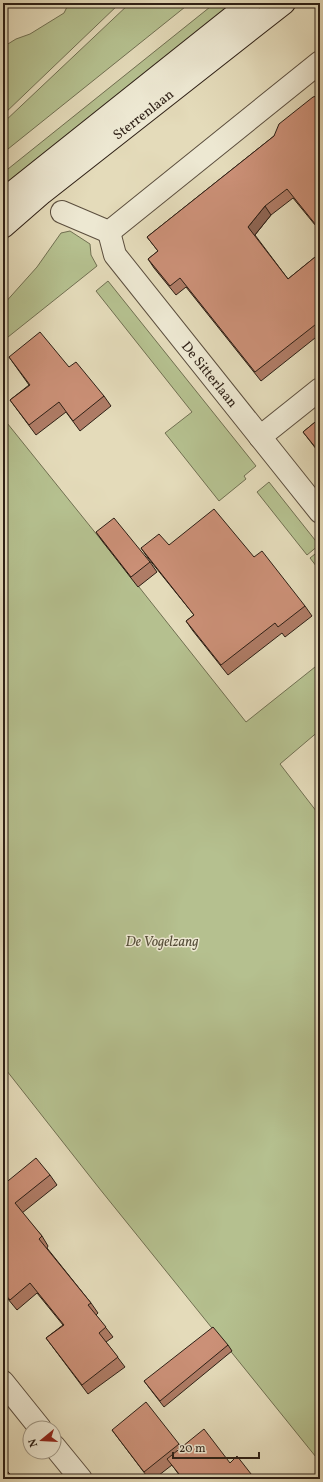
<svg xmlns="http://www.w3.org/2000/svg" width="323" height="1482" viewBox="0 0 323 1482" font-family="Vollkorn,serif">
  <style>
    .green { fill: #b5c08f; stroke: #717052 }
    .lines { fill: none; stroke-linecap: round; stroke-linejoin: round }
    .street-casing { stroke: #5b4e3e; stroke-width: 24 }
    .secondary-casing { stroke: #2d1f15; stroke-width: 24 }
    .street { stroke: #ede8d2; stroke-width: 22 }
    .secondary { stroke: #ede8d2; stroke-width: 22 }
    .wall { fill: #af7c66; stroke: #2d1f15 }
    .shaded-wall { fill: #8e6553; stroke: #2d1f15 }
    .building { fill: #cb9077; stroke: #2d1f15 }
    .labels { text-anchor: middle; stroke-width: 3; stroke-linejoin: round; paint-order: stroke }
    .street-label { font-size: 14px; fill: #2d1f15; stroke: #ede8d2 }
    .park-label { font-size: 14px; font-style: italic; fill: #564f3a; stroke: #ede8d2 }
  </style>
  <rect width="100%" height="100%" fill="#e4dbba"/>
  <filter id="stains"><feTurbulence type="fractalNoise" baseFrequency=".005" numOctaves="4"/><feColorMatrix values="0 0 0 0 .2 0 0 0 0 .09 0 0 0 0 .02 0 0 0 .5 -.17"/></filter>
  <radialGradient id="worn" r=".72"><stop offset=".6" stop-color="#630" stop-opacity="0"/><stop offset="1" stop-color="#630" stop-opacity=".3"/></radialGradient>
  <g class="green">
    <path d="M69 3H120L3 115V47L16 39 30 34 64 13Z"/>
    <path d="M130 3H190L3 153V123Z"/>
    <path d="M215 3H235L3 189V173Z"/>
    <path d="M70 231 90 244 91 255 97 266 3 341V305L37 267 61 233Z"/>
    <path d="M108 281 256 466 244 476 246 479 219 501 165 433 192 412 96 291Z"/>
    <path d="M3 418 139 587 246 722 320 663V730L280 764 320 816V1462L99 1188 3 1066Z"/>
    <path d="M269 482 319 545 307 555 257 492Z"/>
    <path d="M320 550V571L310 558Z"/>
  </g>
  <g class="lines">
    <g class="street-casing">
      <g id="street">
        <path d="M62 212 109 232 320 62"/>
        <path d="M109 232 115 255 320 512"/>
        <path d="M260 437 320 389"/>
        <path d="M3 1382 40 1428"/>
        <path d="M54 1446 81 1479"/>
      </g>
    </g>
    <g class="secondary-casing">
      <g id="secondary">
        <path d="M3 200 250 3"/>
        <path d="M3 227 42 193 284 3"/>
      </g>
    </g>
    <use href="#street" class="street"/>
    <use href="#secondary" class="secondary"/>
  </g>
  <g class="wall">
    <path d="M320 95V231L293 198 271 215 255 235 288 279 320 253V334L261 381 186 287 176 295 154 268 148 259 158 251 147 237 274 136Z"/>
    <path d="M9 357 69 367 104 396 111 406 80 431 66 412 36 435 10 400 29 385Z"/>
    <path d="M320 418V454L303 432Z"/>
    <path d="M96 532 150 562 157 572 138 587 103 542Z"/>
    <path d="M169 545 254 557 305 606 312 616 285 637 282 633 228 675 193 631 186 621 194 615 148 558 141 548Z"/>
    <path d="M50 1175 57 1185 22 1213 42 1236 48 1246 47 1248 91 1303 98 1313 96 1315 113 1337 106 1342 125 1367 88 1394 46 1338 63 1325 37 1293 17 1310 3 1293V1255L5 1253 3 1250V1185Z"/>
    <path d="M228 1345 232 1351 164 1407 144 1381Z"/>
    <path d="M112 1430 179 1444 182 1447 230 1463 255 1479H182L172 1465 154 1479H149Z"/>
  </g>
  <path class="shaded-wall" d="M265 206 271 215 254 236 248 227Z"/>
  <g class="building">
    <path d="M320 95V230L287 189 265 206 248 227 288 279 320 253V321L255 372 180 278 170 286 148 259 158 251 147 237 274 136 279 124 313 97Z"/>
    <path d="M40 332 69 367 76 362 104 396 73 421 59 402 29 425 10 400 30 385 9 357Z"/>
    <path d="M320 418V453L303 432Z"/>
    <path d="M214 509 254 557 262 551 305 606 278 627 275 623 221 665 186 621 194 615 141 548 159 534 169 545Z"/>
    <path d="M114 518 150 562 131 577 96 532Z"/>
    <path d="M36 1158 50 1175 15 1203 42 1236 39 1239 91 1303 88 1305 106 1327 99 1333 118 1357 82 1385 46 1338 64 1325 30 1283 10 1300 3 1292V1255L6 1253 3 1249V1185Z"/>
    <path d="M213 1327 228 1345 160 1401 144 1381Z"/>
    <path d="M146 1402 179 1444 144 1472 112 1430Z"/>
    <path d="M204 1429 230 1463 237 1456 255 1479H183L167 1459Z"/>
    <path d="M3 1466 14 1479H3Z"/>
  </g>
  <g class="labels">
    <g class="street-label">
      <text transform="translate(143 114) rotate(-38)" y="5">Sterrenlaan</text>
      <text transform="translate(210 374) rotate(51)" y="5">De Sitterlaan</text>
    </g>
    <g class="park-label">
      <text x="162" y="946">De Vogelzang</text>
    </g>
  </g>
  <rect width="323" height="1482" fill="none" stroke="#e4dbba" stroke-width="16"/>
  <rect x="4" y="4" width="315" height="1474" fill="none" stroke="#2d1f15" stroke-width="2"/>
  <rect x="8" y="8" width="307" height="1466" fill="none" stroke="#2d1f15"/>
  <g transform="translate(42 1440) rotate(252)"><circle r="19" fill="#ede8d2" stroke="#a09886"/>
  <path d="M0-3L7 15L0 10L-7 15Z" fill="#8f2418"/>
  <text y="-6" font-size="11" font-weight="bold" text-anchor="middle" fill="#2d1f15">N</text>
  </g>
  <path d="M173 1452v6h86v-6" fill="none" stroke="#2d1f15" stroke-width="2"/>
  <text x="179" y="1452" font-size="12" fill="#2d1f15" stroke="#ede8d2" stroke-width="3" paint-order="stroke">20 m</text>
  <rect width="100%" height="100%" filter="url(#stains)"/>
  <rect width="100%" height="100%" fill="url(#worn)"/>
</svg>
